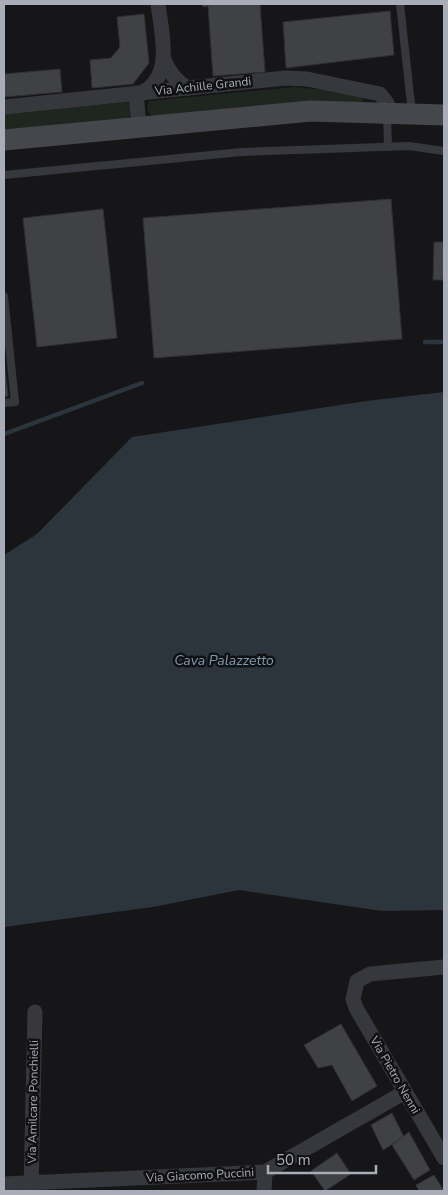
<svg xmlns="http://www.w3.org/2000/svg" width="448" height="1195" viewBox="0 0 448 1195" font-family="'Nunito Sans',sans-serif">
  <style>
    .green { fill: #1e261f }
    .water { fill: #2c353c }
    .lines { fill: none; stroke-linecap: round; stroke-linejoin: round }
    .stream { stroke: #2c353c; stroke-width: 4.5 }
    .building { fill: #404145; stroke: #303034 }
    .lane { stroke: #37383d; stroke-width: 8 }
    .street { stroke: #37383d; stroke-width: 15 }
    .secondary { stroke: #45474d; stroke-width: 21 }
    .labels { text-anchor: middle; stroke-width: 5; stroke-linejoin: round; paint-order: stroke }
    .street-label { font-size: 12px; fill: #a8adb8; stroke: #111113 }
    .water-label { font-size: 14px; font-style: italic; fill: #7f9bb3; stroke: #111113 }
  </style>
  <rect width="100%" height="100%" fill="#161618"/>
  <g class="green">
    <path d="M295 87 364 94 363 103 153 117 147 110 149 101Z"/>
    <path d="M127 102 130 103 132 113 127 120 4 132V114Z"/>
  </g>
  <path class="water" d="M444 392V910L382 911 239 890 153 907 4 927V555L37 534 132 437 366 401Z"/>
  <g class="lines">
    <g class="stream">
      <path d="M425 342H444"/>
      <path d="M4 434 142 383"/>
    </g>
  </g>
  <g class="building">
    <path d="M202 4H260L265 72 213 76 208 6 203 7Z"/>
    <path d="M390 11 394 55 286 68 283 22Z"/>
    <path d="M144 14 149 63 133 84 92 88 90 60 111 58 120 47 117 17Z"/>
    <path d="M60 69 62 92 4 97V74Z"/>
    <path d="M391 199 402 339 154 358 143 218Z"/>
    <path d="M103 209 117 338 37 347 23 218Z"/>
    <path d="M434 242H444V280H433Z"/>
    <path d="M4 358 8 396 4 397Z"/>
    <path d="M341 1024 377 1086 352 1101 332 1065 318 1068 304 1045Z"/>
    <path d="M392 1113 404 1137 383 1150 371 1125Z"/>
    <path d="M409 1132 430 1170 414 1180 392 1145Z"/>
    <path d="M337 1153 351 1174 325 1191 311 1171Z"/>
    <path d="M434 1175 444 1191H419L416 1185Z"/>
  </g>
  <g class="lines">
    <g class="lane">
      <path d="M400 4 412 113"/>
      <path d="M387 114 388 147"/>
      <path d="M4 175 242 152 409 146 444 151"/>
      <path d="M4 296 15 402 4 403"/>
    </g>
    <g class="street">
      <path d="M163 57C168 71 175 81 188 88"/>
      <path d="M136 93 139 126"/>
      <path d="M141 93C175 77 161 32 158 4"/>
      <path d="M4 107 286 78 307 79 380 94 387 103V112"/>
      <path d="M444 967 370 974 357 981 353 999 356 1008 444 1158"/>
      <path d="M4 1184 265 1172 405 1092"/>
      <path d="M31 1191 35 1012"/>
      <path d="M264 1191 265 1172"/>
    </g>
    <path class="secondary" d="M4 140 311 111 444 115"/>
  </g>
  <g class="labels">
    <g class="street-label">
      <text transform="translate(203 86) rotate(-6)" y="4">Via Achille Grandi</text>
      <text transform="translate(395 1075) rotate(60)" y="4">Via Pietro Nenni</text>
      <text transform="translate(33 1102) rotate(-89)" y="4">Via Amilcare Ponchielli</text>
      <text transform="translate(200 1175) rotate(-3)" y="4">Via Giacomo Puccini</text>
    </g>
    <g class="water-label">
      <text x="224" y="665">Cava Palazzetto</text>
    </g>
  </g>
  <rect width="448" height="1195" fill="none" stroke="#a8adb8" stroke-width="10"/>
  <path d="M268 1165v8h108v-8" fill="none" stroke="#a8adb8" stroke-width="2.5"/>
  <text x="276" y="1165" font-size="15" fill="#a8adb8" stroke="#111113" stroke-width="4" paint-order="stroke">50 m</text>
</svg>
